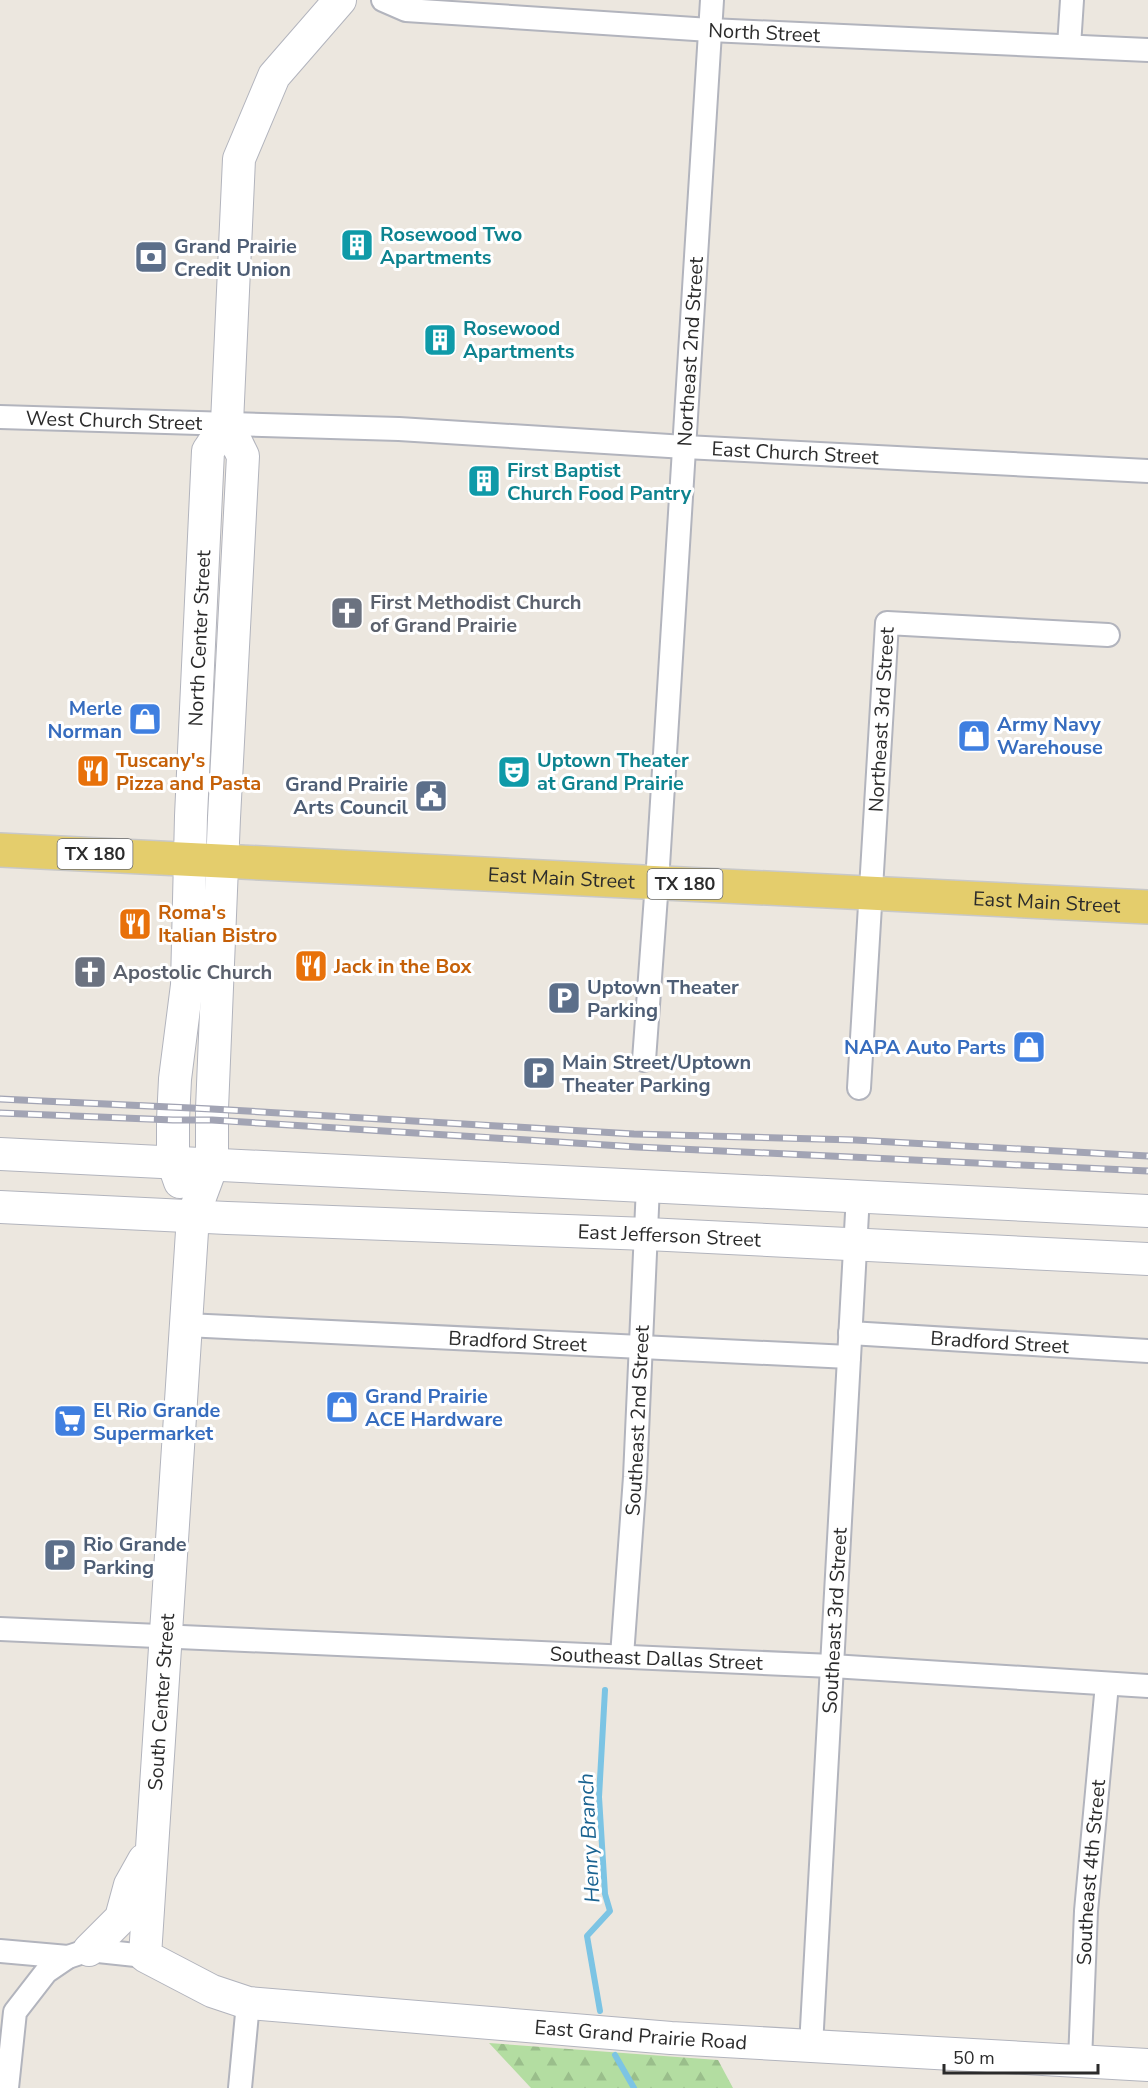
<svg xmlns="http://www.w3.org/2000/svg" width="1148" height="2088" viewBox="0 0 1148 2088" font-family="'Nunito Sans',sans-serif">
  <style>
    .forest { fill: url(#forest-firs) }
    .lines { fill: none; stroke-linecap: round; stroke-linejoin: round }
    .stream { stroke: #7cc4e4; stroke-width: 6 }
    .street-casing { stroke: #b2b4bd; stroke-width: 26 }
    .secondary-casing { stroke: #b2b4bd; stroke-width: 34 }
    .primary-casing { stroke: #c8c8c8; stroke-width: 36 }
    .street { stroke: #fff; stroke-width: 22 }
    .secondary { stroke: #fff; stroke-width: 32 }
    .primary { stroke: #e4cd6c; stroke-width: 33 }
    .rail-casing { stroke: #a2a4b4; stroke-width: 7 }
    .rail { stroke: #fff; stroke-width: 4.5; stroke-dasharray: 14; stroke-linecap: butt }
    .labels { text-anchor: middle; stroke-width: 6; stroke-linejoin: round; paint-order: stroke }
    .shield { fill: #fff; stroke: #6b6b6b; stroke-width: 1.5 }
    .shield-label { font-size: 18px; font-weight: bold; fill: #2b2b2b }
    .street-label { font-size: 20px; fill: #2b2b2b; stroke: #fff }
    .culture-label { font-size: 20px; font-weight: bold; fill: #0d838f; stroke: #fff; text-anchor: start }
    .service-label { font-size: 20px; font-weight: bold; fill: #4e5e75; stroke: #fff; text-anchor: start }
    .worship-label { font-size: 20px; font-weight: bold; fill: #5b616d; stroke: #fff; text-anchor: start }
    .shop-label { font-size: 20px; font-weight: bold; fill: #366cbe; stroke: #fff; text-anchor: start }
    .food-label { font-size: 20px; font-weight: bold; fill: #c56008; stroke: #fff; text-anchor: start }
    .water-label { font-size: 21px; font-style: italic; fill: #1a6391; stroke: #fff }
  </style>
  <defs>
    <pattern id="forest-firs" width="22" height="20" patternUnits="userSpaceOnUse" patternTransform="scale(1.5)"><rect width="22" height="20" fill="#b3dda1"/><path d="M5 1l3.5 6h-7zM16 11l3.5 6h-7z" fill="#9abe8b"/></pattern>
  </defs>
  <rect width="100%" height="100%" fill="#ece7df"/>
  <path class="forest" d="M489 2043 718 2060 733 2088H531Z"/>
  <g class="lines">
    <g class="stream">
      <path d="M600 2011 587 1936 610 1911 605 1894 599 1797 605 1690"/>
      <path d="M615 2055 634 2088"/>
    </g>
    <g class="street-casing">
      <g id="street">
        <path id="s1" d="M383 0 406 10 710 30 1148 50"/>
        <path d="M1069 46 1072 0"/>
        <path id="s2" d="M0 417 399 429 685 447 1148 471"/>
        <path id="s3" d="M644 1060 657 882 712 0"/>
        <path id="s4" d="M859 1088 887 623 1108 635"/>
        <path id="s5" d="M186 1325 849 1357"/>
        <path id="s6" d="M850 1333 1148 1351"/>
        <path id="s7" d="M0 1629 832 1666 1148 1686"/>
        <path id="s8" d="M622 1656 635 1477 648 1186"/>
        <path d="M0 1951 68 1957"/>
        <path id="s9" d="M811 2046 858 1195"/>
        <path id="s10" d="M1080 2061 1086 1911 1107 1684"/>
        <path d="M7 2088 15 2012 46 1972 68 1957 89 1950 145 1956"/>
        <path d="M240 2088 248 2003"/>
      </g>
    </g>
    <g class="secondary-casing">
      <g id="secondary">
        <path id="s11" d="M340 0 274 76 239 159 227 423 243 456 224 818 212 1109V1165L193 1216 145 1956 212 1991 248 2003 671 2038 1148 2065"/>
        <path d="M0 1154 1148 1211"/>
        <path id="s12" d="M180 1182 173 1162V1120L175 1079 187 985 191 816 208 451 227 423"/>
        <path id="s13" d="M0 1207 227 1218 647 1234 1148 1259"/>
        <path d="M89 1950 121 1918 130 1885 144 1860"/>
      </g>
    </g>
    <g class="primary-casing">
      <g id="primary">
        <path id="s14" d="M0 850 1148 907"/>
      </g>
    </g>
    <use href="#street" class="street"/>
    <use href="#secondary" class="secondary"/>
    <use href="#primary" class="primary"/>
    <g class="rail-casing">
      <g id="rail">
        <path d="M0 1099 212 1109 634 1134 855 1140 1148 1156"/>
        <path d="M0 1113 173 1120H212L637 1147 1148 1171"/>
      </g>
    </g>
    <use href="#rail" class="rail"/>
  </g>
  <defs>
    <g id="building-square" transform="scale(1.725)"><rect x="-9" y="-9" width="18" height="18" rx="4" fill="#0f9aa8" stroke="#fff"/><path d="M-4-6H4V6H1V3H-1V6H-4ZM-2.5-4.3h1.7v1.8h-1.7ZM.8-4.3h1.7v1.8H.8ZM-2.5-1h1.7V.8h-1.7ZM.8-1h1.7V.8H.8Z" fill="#fff"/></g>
    <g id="bank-square" transform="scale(1.725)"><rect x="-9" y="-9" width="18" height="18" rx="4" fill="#5c6f8a" stroke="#fff"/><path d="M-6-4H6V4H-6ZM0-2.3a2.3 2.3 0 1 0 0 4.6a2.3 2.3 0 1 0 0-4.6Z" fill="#fff"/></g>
    <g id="church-square" transform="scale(1.725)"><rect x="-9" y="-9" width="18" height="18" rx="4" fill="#6b7280" stroke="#fff"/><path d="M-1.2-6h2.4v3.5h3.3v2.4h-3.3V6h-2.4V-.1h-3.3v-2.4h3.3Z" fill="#fff"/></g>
    <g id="shop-square" transform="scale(1.725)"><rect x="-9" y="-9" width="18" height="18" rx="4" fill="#3f7fe0" stroke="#fff"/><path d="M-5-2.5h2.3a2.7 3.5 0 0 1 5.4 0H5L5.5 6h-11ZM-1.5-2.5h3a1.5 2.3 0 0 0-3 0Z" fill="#fff"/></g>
    <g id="restaurant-square" transform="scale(1.725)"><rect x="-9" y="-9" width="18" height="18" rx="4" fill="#e8710a" stroke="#fff"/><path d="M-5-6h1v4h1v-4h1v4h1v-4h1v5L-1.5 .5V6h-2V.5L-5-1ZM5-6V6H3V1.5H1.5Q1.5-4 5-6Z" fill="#fff"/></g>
    <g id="theatre-square" transform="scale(1.725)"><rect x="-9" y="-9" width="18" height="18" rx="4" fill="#0f9aa8" stroke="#fff"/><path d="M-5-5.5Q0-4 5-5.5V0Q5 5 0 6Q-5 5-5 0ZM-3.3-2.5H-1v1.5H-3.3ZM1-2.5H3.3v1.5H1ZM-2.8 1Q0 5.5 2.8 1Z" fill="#fff"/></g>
    <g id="civic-square" transform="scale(1.725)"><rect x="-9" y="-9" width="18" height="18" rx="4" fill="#5c6f8a" stroke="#fff"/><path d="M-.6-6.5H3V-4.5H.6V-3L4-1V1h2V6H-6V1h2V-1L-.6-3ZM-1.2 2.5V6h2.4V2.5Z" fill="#fff"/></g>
    <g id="parking-square" transform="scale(1.725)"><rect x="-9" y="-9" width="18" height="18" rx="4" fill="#5c6f8a" stroke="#fff"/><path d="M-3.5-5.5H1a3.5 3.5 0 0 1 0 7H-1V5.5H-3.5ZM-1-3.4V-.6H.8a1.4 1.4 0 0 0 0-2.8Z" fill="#fff"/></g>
    <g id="supermarket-square" transform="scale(1.725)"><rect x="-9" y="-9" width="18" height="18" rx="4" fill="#3f7fe0" stroke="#fff"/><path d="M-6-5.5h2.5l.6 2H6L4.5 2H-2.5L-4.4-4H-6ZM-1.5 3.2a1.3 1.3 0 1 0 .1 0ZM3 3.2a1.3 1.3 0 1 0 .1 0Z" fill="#fff"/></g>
  </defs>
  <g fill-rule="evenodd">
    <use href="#building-square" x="357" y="245"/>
    <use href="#bank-square" x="151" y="257"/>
    <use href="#building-square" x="440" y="340"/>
    <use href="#building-square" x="484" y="481"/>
    <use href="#church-square" x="347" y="613"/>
    <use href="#shop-square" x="145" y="719"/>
    <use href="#shop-square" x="974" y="736"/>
    <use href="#restaurant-square" x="93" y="771"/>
    <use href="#theatre-square" x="514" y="772"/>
    <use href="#civic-square" x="431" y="796"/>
    <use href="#restaurant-square" x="135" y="924"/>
    <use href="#restaurant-square" x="311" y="966"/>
    <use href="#church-square" x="90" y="972"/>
    <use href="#parking-square" x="564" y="998"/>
    <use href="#shop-square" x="1029" y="1047"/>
    <use href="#parking-square" x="539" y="1073"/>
    <use href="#shop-square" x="342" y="1407"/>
    <use href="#supermarket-square" x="70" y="1421"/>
    <use href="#parking-square" x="60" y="1555"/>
  </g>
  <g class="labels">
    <g class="shield">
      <rect x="57.5" y="839" width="75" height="30" rx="4.5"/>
      <rect x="647.5" y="869" width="75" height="30" rx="4.5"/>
    </g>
    <g class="shield-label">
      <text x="95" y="860">TX 180</text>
      <text x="685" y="890">TX 180</text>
    </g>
    <g class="street-label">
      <text dy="7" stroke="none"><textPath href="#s1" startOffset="384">North Street</textPath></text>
      <text dy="7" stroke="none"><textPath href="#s3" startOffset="710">Northeast 2nd Street</textPath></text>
      <text dy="7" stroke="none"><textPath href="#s2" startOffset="114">West Church Street</textPath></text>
      <text dy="7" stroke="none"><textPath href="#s2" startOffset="796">East Church Street</textPath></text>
      <text dy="7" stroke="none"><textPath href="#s12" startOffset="546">North Center Street</textPath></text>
      <text dy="7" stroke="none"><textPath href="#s4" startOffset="369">Northeast 3rd Street</textPath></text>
      <text dy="7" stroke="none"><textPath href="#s14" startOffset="562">East Main Street</textPath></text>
      <text dy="7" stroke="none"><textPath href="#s14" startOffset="1048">East Main Street</textPath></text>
      <text dy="7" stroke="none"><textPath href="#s13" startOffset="670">East Jefferson Street</textPath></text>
      <text dy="7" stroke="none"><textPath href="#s5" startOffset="332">Bradford Street</textPath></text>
      <text dy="7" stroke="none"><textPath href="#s6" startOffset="150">Bradford Street</textPath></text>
      <text dy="7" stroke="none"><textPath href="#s8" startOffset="236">Southeast 2nd Street</textPath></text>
      <text dy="7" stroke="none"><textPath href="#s9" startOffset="426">Southeast 3rd Street</textPath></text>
      <text dy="7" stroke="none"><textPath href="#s7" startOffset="657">Southeast Dallas Street</textPath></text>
      <text transform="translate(161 1702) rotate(-86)" y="7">South Center Street</text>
      <text dy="7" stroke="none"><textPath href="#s10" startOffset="189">Southeast 4th Street</textPath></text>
      <text dy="7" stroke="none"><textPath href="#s11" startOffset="2505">East Grand Prairie Road</textPath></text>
    </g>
    <g class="culture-label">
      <text x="380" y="241">Rosewood Two<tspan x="380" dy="23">Apartments</tspan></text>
      <text x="463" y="335">Rosewood<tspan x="463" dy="23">Apartments</tspan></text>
      <text x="507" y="477">First Baptist<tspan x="507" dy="23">Church Food Pantry</tspan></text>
      <text x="537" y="767">Uptown Theater<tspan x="537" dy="23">at Grand Prairie</tspan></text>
    </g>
    <g class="service-label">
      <text x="174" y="253">Grand Prairie<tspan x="174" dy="23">Credit Union</tspan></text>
      <text x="408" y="791" text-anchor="end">Grand Prairie<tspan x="408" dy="23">Arts Council</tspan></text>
      <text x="587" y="994">Uptown Theater<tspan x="587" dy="23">Parking</tspan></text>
      <text x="562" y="1069">Main Street/Uptown<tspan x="562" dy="23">Theater Parking</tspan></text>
      <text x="83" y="1551">Rio Grande<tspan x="83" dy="23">Parking</tspan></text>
    </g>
    <g class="worship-label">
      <text x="370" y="609">First Methodist Church<tspan x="370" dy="23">of Grand Prairie</tspan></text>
      <text x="113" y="979">Apostolic Church</text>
    </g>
    <g class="shop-label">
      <text x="122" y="715" text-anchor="end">Merle<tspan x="122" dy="23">Norman</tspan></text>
      <text x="997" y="731">Army Navy<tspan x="997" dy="23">Warehouse</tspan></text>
      <text x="1006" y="1054" text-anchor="end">NAPA Auto Parts</text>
      <text x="365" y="1403">Grand Prairie<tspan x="365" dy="23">ACE Hardware</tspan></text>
      <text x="93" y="1417">El Rio Grande<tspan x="93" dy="23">Supermarket</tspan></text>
    </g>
    <g class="food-label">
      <text x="116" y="767">Tuscany's<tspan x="116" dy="23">Pizza and Pasta</tspan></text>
      <text x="158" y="919">Roma's<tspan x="158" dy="23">Italian Bistro</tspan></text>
      <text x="334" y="973">Jack in the Box</text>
    </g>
    <g class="water-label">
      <text transform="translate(589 1838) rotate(-93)" y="7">Henry Branch</text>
    </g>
  </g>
  <path d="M944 2064v9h154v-9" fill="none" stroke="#2b2b2b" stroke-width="3"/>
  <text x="953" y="2064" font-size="18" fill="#2b2b2b" stroke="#ffffff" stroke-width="4.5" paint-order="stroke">50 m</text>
</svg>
